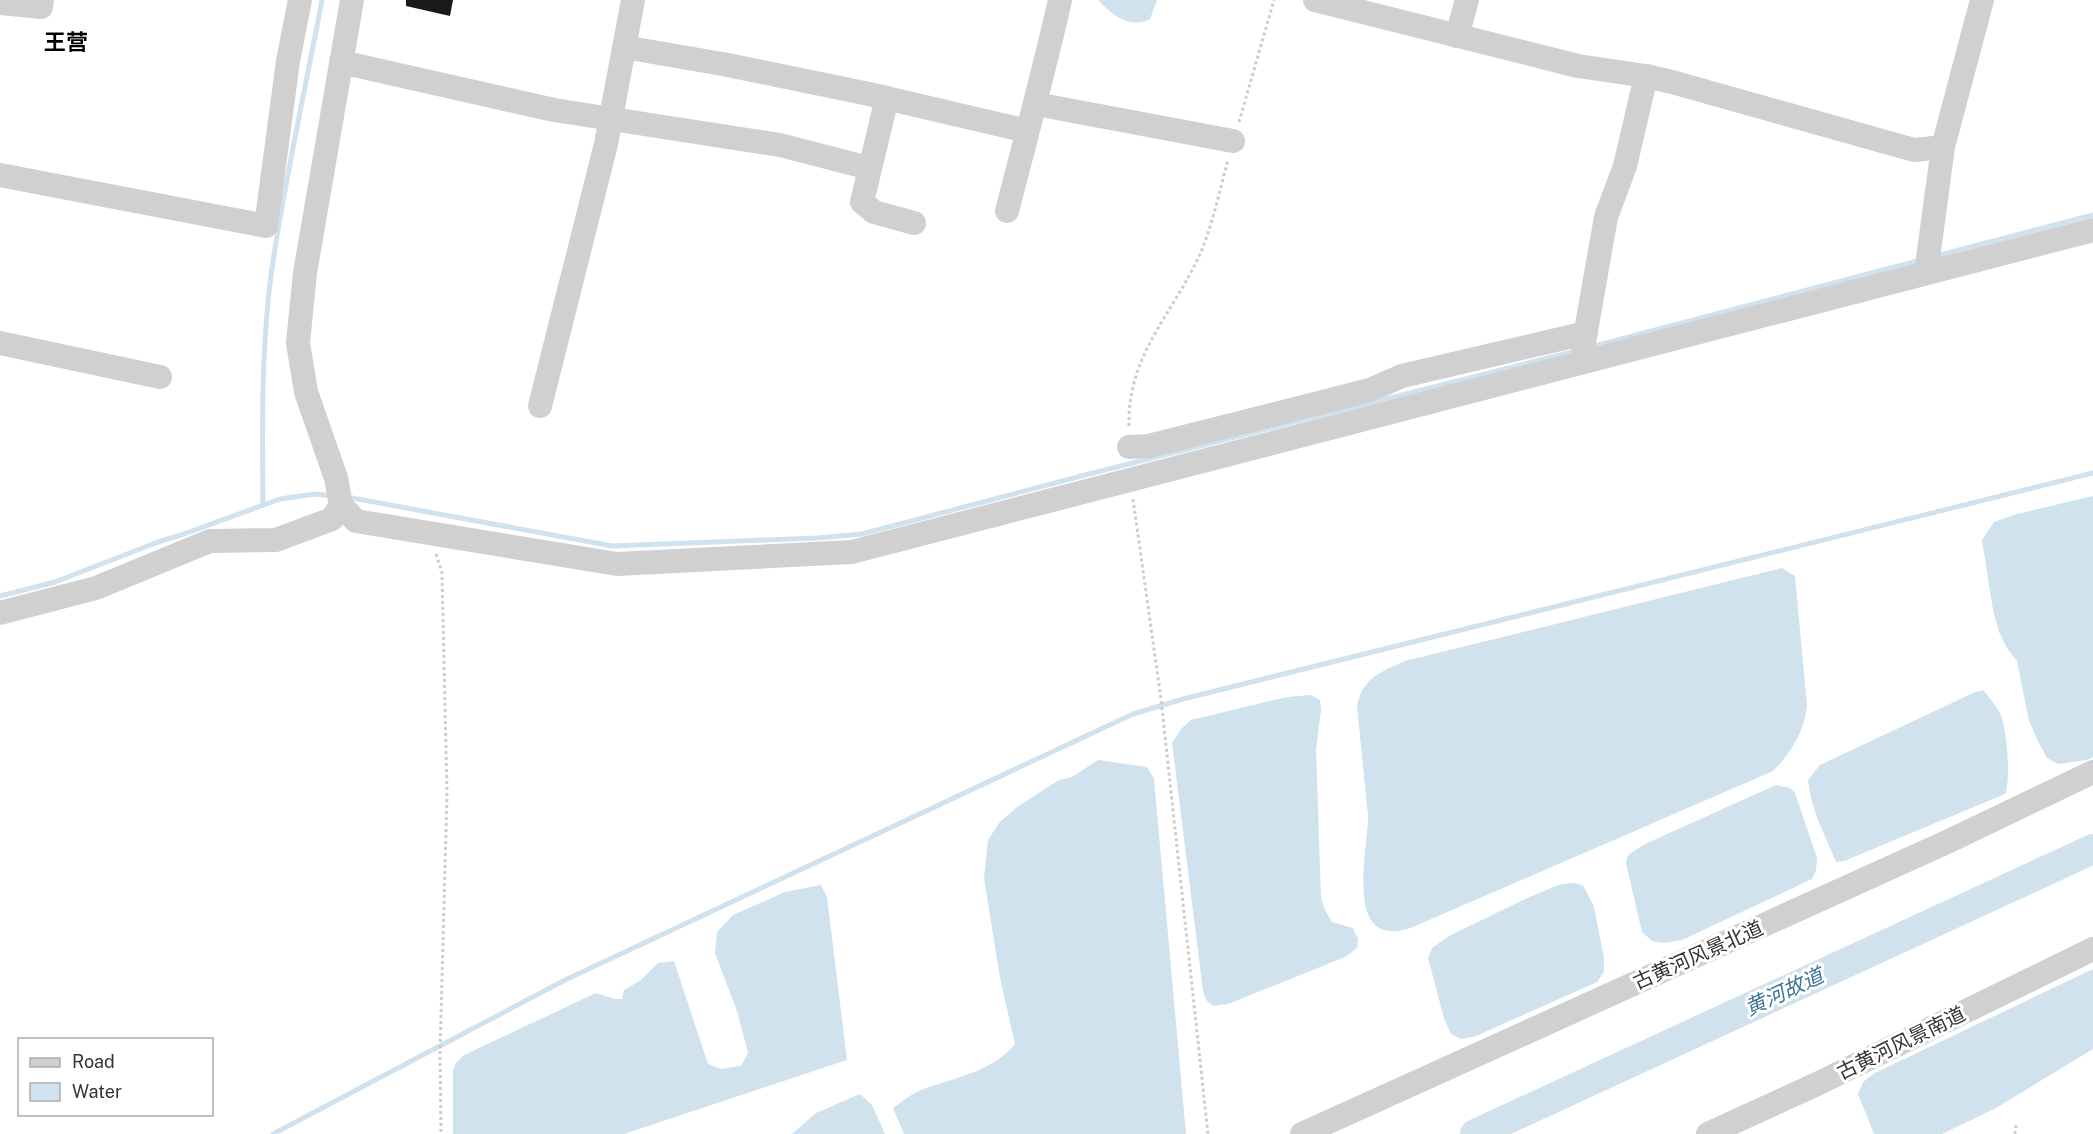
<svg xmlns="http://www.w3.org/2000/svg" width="2093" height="1134" viewBox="0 0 2093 1134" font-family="'Public Sans','Noto Sans SC',sans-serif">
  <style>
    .water { fill: #cfe2ee }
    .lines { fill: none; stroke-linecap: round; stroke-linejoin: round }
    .stream { stroke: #cfe2ee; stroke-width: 5 }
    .river { stroke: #cfe2ee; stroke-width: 30 }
    .building { fill: #1a1a1a }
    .path { stroke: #cdcdcd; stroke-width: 3; stroke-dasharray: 3 3; stroke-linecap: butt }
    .minor { stroke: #d0d0d0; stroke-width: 24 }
    .labels { text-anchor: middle; stroke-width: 6; stroke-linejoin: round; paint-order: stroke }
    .street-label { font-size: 20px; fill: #333; stroke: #fff }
    .water-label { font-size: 21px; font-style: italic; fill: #3f7597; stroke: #fff }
    .quarter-label { font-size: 22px; font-weight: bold; fill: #000; stroke: #fff }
  </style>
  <rect width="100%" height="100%" fill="#fff"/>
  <g class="water">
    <path d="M1098 0H1157L1150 19C1130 30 1111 14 1098 0Z"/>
    <path d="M2093 496V757L2087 760 2058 764 2047 758 2038 741 2029 721 2017 661 2007 648 1999 632 1993 610 1982 540 1994 522 2017 514Z"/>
    <path d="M1782 568 1795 576 1807 706C1804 732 1791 753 1773 771L1413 927C1342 953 1368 852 1368 816L1357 706C1363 677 1381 672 1405 661Z"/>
    <path d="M1983 690C1990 698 1998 708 2002 718 2007 734 2011 779 2005 794L1844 861 1836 862C1825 835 1811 810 1808 780L1820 765 1973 693Z"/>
    <path d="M1311 695 1320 700 1321 710 1316 750 1321 898 1325 910 1332 922 1353 928 1358 939 1357 948 1345 957 1228 1004 1213 1006 1206 1000 1203 991 1172 743 1181 729 1191 720 1287 697Z"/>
    <path d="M1098 760 1147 767 1154 779 1186 1134H904L893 1108C902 1102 911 1094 921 1090 952 1078 993 1072 1015 1044L1000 978 984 878 988 840 999 823 1017 807 1059 780 1072 777Z"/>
    <path d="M1776 785 1790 788 1795 793 1817 858 1816 870 1812 879 1682 940 1664 943 1652 941 1642 932 1626 863 1628 855 1645 844Z"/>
    <path d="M1573 883 1583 885 1594 907 1604 958V972L1597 982 1476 1036 1461 1039 1451 1034 1444 1018 1428 958 1432 948 1449 936 1523 900 1558 885Z"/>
    <path d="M821 885 827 897 847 1060 624 1134H453V1070L456 1063 464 1055 596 993 615 999H622L624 990 641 980 658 963 674 961 708 1064 721 1069 741 1066 748 1053 737 1011 715 953 717 932 733 915 785 892Z"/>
    <path d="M2093 969V1049L1996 1108 1942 1134H1874L1858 1094 1863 1082 1875 1073Z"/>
    <path d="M860 1094 872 1105 885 1134H792L816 1113Z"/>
  </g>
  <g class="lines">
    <g class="stream">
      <path d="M1936 256 2093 215"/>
      <path d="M1591 347 1921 260"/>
      <path d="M347 497 612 546 817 538 862 534 1085 475 1576 351"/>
      <path d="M263 505C262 422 261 337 274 255 287 170 306 85 322 0"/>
      <path d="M0 596 55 582 158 542 181 535 280 499 316 494 332 496"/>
      <path d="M273 1134 563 981 1133 714 1183 699 2093 473"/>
    </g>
    <path class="river" d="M1475 1134 2093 849"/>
  </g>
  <path class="building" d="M406 0H453L450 16 406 6Z"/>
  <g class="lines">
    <g class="path">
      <path d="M1239 122 1274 0"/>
      <path d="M1129 426C1127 355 1173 314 1200 254 1212 227 1220 189 1228 160"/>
      <path d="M1133 499 1161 699 1208 1134"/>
      <path d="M436 554 442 573 447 793 440 1054 441 1134"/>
      <path d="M2015 1134 2016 1125"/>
    </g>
    <g class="minor">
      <path d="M1315 0 1578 66 1646 76 1672 82 1914 150 1943 147"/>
      <path d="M0 3 41 7 42 0"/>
      <path d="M1457 36 1467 0"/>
      <path d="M624 47 728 65 869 94 1027 131"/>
      <path d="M341 62 554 110 780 145 869 168"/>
      <path d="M887 98 862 202 874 212 914 223"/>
      <path d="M1036 104 1233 141"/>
      <path d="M0 175 266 226 288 61 300 0"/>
      <path d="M1007 211C1025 141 1044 71 1060 0"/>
      <path d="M1926 273 1943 147 1982 0"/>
      <path d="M0 343 160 377"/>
      <path d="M1583 348 1606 217 1625 166 1646 76"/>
      <path d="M540 406 606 144 633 0"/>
      <path d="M1129 447 1149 446 1370 390 1402 376 1586 333"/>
      <path d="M341 505 356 521 617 564 852 552 2093 230"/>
      <path d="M0 613 96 588 210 541 276 540 332 519 341 505 336 478 306 392 298 343 305 273 352 0"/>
      <path d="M1302 1134 1947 842 2093 772"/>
      <path d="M1708 1134 1817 1084 2093 949"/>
    </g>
  </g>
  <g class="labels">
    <g class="street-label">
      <text transform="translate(1698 955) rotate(-24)" y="7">古黄河风景北道</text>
      <text transform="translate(1901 1043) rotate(-26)" y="7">古黄河风景南道</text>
    </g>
    <g class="water-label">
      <text transform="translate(1784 992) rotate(-25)" y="7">黄河故道</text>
    </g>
    <g class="quarter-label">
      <text x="66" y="50">王营</text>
    </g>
  </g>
  <rect x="18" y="1038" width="195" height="78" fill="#ffffff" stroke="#adadad" stroke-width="1.5"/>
  <rect x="30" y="1058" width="30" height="9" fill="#d0d0d0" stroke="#adadad" stroke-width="1.5"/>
  <text x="72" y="1068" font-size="18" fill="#333333">Road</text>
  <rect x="30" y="1083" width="30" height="18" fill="#cfe2ee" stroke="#adadad" stroke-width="1.5"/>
  <text x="72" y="1098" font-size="18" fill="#333333">Water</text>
</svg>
